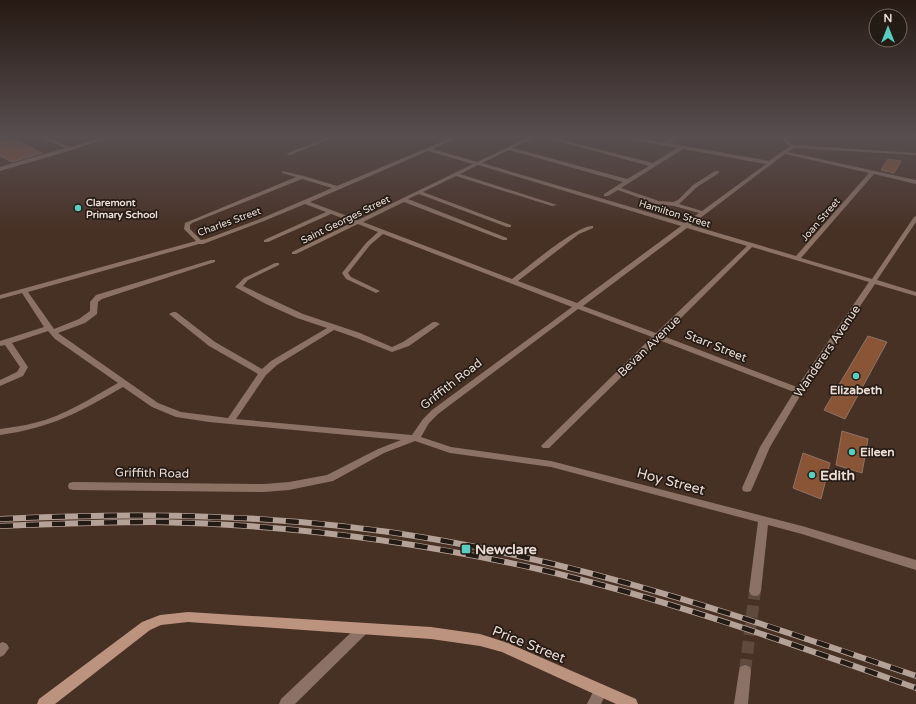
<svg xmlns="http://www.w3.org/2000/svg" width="916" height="704" viewBox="0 0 916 704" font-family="'Varela Round',sans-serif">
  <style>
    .building { fill: #8a5436; stroke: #8f7466 }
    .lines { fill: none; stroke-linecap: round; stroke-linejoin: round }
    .street-tunnel { stroke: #604a3f; stroke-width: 12; stroke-dasharray: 12 6; stroke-linecap: butt }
    .street { fill: #8b7265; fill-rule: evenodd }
    .secondary { fill: #bb937e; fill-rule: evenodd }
    .rail-casing { stroke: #b4a299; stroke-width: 6 }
    .rail { stroke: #251b15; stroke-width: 4.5; stroke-dasharray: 13; stroke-linecap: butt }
    .poi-dot { fill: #57cec1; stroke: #251b15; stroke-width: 1.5 }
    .labels { text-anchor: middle; stroke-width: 3.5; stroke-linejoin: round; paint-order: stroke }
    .far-poi-label { font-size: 10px; font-weight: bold; fill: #ecddd5; stroke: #251b15; text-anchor: start }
    .far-street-label { font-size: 10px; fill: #ecddd5; stroke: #251b15 }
    .street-label { font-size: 12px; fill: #ecddd5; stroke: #251b15 }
    .poi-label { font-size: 12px; font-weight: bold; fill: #ecddd5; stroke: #251b15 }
    .near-poi-label { font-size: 14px; font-weight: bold; fill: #ecddd5; stroke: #251b15; text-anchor: start }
    .near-street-label { font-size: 14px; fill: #ecddd5; stroke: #251b15 }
  </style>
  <rect width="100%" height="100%" fill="#473024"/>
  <g class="building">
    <path d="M14 139 42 153 12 162 0 156V143Z"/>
    <path d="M888 159 901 161 894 173 881 170Z"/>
    <path d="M868 336 887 342 845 419 824 410Z"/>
    <path d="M842 431 868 439 862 473 836 465Z"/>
    <path d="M803 453 830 463 821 499 793 488Z"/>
  </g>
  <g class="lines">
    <path class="street-tunnel" d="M745 671 755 591"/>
    <g class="street">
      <path d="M41 137H46L70 147 105 137H111L72 150 0 171V167L65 148Z"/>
      <path d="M329 137H334L290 155 286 154Z"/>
      <path d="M453 137H458L433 149 477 162 529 137H534V138L513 148 627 179 649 166 544 137H550L653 163 677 148 624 138 622 137C635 137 648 141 661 142 667 143 672 137 679 137L669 143 769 161 790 146 782 141 785 137H789L787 141 794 145 916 153V155L794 148 788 152 916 180V184L874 174 801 258 872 279 914 217 916 216V222L877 280 916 292V296L875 284 803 391 770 447 751 491 747 492 743 491 742 488 760 447 794 392 659 340 549 448H543L541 446 543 444 652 337 578 309 438 414 429 423 421 437 451 447 551 461 802 526 916 560V570L802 534 768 525 761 591 759 595 755 596 751 595 749 591 758 522 551 467 450 453 415 441 384 453 333 481 289 490 264 492 73 490 69 489 68 486 69 483 73 482 264 484 289 482 327 475 378 449 401 440 209 422 176 417 152 407 123 387C80 412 51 428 0 435V429C11 427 23 426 34 423 64 416 91 398 118 383L55 339 48 331 12 343 28 367 23 376 0 386V380L17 372 20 367 5 345 0 346V341L44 327 22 293 0 299V295L196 241 184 229 185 223 296 177 282 173V171L304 176 337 186ZM683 149 766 164 702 211 679 204 697 187 719 173V171H715L693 185 678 200 673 202 659 201 621 188ZM509 150 623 182 604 194V196H608L618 190 656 204 674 206 699 213 685 223 482 163ZM428 151 473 164 358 220 310 202ZM785 154 869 173 796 256 691 225ZM478 165 681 226 577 303 518 281 579 234 593 228V226C578 224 527 268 512 279L363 222 404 202 503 240H507V238L408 199 419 194 507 227H511V225L423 192 456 176 552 206 557 205 460 174ZM302 179 332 188 260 219 206 239 201 240 190 229V225L192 223ZM305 204 326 212 264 240V242H268L331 214 353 222 292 252V254H296L358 224 378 232 366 243 342 273 346 279 374 292 376 293 380 291 351 277 348 273 370 245 383 234 572 307 432 410 423 419 412 435 236 419 266 375 277 365 334 330 354 337 392 352 409 346 440 324 436 322H433L403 342 392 347 360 333 303 314 243 286 248 280 279 265V263H275L244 278 235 287 266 304 297 318 327 328 271 361 262 369 215 342 176 312H173L169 314 209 346 258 374 228 418 181 412 158 403 58 333 85 323 97 314 98 302 102 299 215 262V260H211L96 295 90 302V311L79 319 54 329 28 292 199 244H203L264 221ZM687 228 747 246 656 333 583 306ZM752 247 869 282 797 387 663 336Z"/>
      <path d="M362 625 366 626 368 630 366 634 295 704H279L281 699 358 626Z"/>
      <path d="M3 642 7 644 9 648 4 655 0 657V643Z"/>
      <path d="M745 665 750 667 751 671 748 704H734L739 671 740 667Z"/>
      <path d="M601 684 606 686 608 690 601 704H587L596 686Z"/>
    </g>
    <path class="secondary" d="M188 612 431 627 480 634 508 643 636 699 638 704H616L502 652 480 646 431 639 188 622 161 625 150 630 55 704H37L39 699 142 622 160 615Z"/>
    <g class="rail-casing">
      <g id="rail">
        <path d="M0 519C143 512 286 514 427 538 595 566 756 621 916 676"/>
        <path d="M0 526C52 524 104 522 155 522 284 524 413 541 538 569 667 599 792 644 916 688"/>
      </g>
    </g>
    <use href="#rail" class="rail"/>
  </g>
  <linearGradient id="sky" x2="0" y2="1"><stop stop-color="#271a14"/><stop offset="0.58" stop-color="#584e50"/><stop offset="1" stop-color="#584e50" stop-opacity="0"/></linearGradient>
  <rect width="916" height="235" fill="url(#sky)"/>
  <g class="poi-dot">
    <circle cx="78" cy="208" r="4"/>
    <circle cx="856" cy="376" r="4"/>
    <circle cx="852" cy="452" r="4"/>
    <circle cx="812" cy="475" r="4"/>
    <rect x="461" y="544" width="10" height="10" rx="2"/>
  </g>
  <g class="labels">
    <g class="far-poi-label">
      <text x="86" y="206">Claremont<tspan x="86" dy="12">Primary School</tspan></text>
    </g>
    <g class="far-street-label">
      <text transform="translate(675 213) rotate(17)" y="4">Hamilton Street</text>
      <text transform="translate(345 219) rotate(-26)" y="4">Saint Georges Street</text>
      <text transform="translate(820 219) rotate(-49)" y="4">Joan Street</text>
      <text transform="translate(229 221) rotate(-20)" y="4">Charles Street</text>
    </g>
    <g class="street-label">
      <text transform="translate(649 346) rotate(-44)" y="4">Bevan Avenue</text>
      <text transform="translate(716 346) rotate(22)" y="4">Starr Street</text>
      <text transform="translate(827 351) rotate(-56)" y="4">Wanderers Avenue</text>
      <text transform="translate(451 384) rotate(-38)" y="4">Griffith Road</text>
      <text transform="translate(152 473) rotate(1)" y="4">Griffith Road</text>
    </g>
    <g class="poi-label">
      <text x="856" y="394">Elizabeth</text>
      <text x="860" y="456" text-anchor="start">Eileen</text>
    </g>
    <g class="near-poi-label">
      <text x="820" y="480">Edith</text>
      <text x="475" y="554">Newclare</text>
    </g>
    <g class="near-street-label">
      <text transform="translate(671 481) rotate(15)" y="5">Hoy Street</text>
      <text transform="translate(529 644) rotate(22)" y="5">Price Street</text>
    </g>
  </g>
  <g transform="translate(888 28)"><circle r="19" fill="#251b15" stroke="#756962"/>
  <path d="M0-3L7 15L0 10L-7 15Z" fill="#57cec1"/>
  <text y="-6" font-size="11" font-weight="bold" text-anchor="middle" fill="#ecddd5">N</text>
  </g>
</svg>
